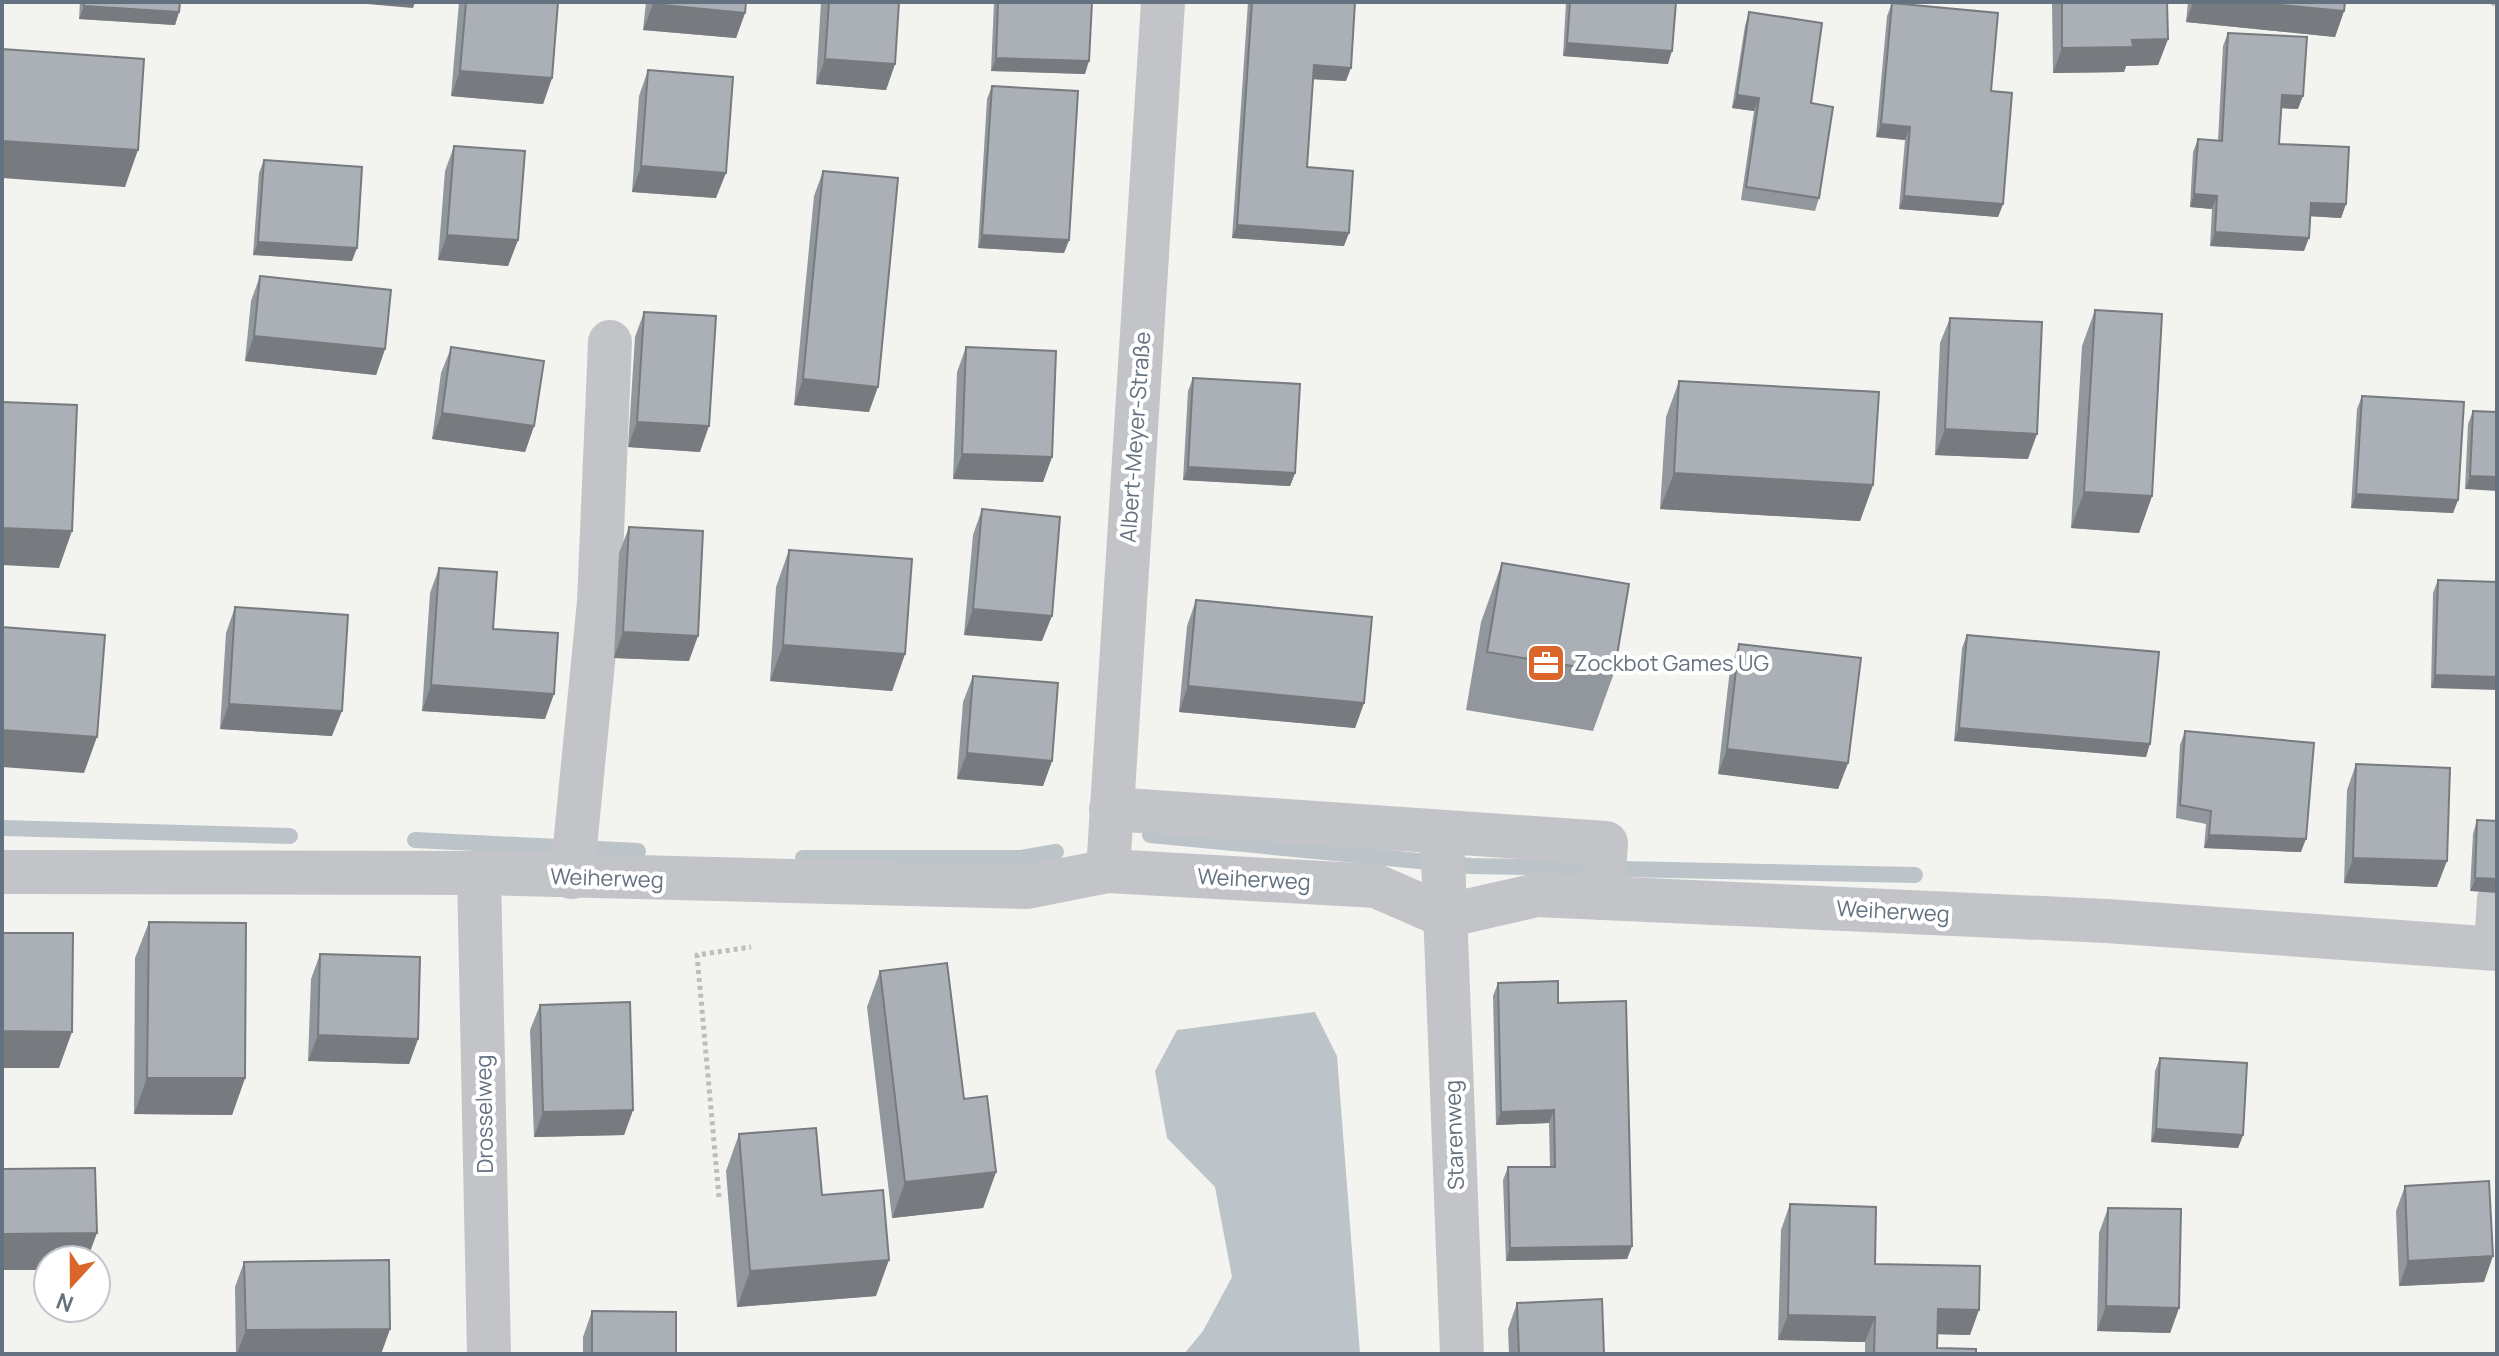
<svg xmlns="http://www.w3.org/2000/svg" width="2499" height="1356" viewBox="0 0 2499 1356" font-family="Manrope,sans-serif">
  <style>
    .water { fill: #bcc4c9 }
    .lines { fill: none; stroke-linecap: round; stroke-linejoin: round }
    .stream { stroke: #bcc4c9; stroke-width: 16 }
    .path { stroke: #bbbdbf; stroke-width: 5; stroke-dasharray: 4 4; stroke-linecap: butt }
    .lane { stroke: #c2c4c8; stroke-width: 24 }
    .street { stroke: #c2c4c8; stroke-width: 44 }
    .wall { fill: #92979d }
    .shaded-wall { fill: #777b7f }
    .building { fill: #aab0b6; stroke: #777b7f; stroke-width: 2 }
    .labels { text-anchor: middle; stroke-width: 8; stroke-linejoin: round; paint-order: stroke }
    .street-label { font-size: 22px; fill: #647180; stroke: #fff }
    .poi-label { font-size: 22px; fill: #647180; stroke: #fff; text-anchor: start }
  </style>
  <rect width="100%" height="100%" fill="#f3f4f0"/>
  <path class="water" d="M1315 1012 1337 1056 1360 1354H1184L1203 1331 1232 1277 1215 1187 1167 1138 1155 1071 1177 1030Z"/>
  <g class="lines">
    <g class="stream">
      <path d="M2 828 290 836"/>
      <path d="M1150 835 1471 866 1915 875"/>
      <path d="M415 840 638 851"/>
      <path d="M803 858H1021L1056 852"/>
    </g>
    <g class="path">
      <path d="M2492 2 2497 6"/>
      <path d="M719 1197 697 955 751 947"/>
    </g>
    <path class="lane" d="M2486 948 2489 898"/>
    <g class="street">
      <path d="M1111 809 1606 843 1602 898"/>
      <path d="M1442 832 1462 1354"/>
      <path d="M1108 871 1163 2"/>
      <path d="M2 872 479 873 1027 887 1108 871 1376 886 1445 916 1537 895 2107 921 2497 949"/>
      <path d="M479 873 489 1354"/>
      <path d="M572 877 599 602 610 342"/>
    </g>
  </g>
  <g class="wall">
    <path d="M80 2H180L179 12 175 25 79 19Z"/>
    <path d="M459 2H558L552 78 543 104 451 96Z"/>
    <path d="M646 2H746L745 13 736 38 643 30Z"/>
    <path d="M821 2H899L895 64 886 90 816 84Z"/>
    <path d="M994 2H1092L1085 74 991 71Z"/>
    <path d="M1248 2H1355L1346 81 1313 79 1307 167 1344 246 1232 238Z"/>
    <path d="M1566 2H1676L1668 64 1563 56Z"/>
    <path d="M2052 2H2167L2168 39 2158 65 2126 66 2124 72 2053 73Z"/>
    <path d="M2188 2H2345L2344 11 2335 37 2186 22Z"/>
    <path d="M1892 3 1991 91 2003 204 1998 217 1899 209 1905 140 1876 137 1887 16Z"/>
    <path d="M1749 12 1811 103 1819 198 1815 211 1741 200 1754 111 1732 108 1745 26Z"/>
    <path d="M2228 33 2298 109 2282 108 2279 144 2346 204 2341 218 2310 216 2304 251 2210 246 2212 209 2190 207 2193 152 2198 139 2218 140 2223 46Z"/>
    <path d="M648 70 716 198 632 192 639 96Z"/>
    <path d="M992 86 1069 240 1064 253 978 248 987 99Z"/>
    <path d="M454 146 518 240 508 266 438 260 445 171Z"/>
    <path d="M264 160 352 261 253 255 259 173Z"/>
    <path d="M823 171 869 412 794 405 814 196Z"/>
    <path d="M260 276 385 349 376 375 245 361 251 301Z"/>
    <path d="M2095 310 2152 496 2139 533 2071 528 2082 346Z"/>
    <path d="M644 312 700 452 628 447 635 337Z"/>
    <path d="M1950 318 2028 459 1935 455 1940 343Z"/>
    <path d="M966 347 1052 457 1043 482 953 479 957 372Z"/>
    <path d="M451 348 534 426 525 452 432 439 441 373Z"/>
    <path d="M1193 378 1295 473 1290 486 1183 480 1188 391Z"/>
    <path d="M1679 381 1873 485 1860 521 1660 509 1666 417Z"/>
    <path d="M2362 396 2458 500 2453 513 2351 508 2357 409Z"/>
    <path d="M2473 411 2497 412 2465 489 2468 424Z"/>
    <path d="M982 509 1042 641 964 635 973 535Z"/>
    <path d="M629 527 689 661 614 658 619 553Z"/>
    <path d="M789 550 905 654 892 691 770 681 776 587Z"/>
    <path d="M1502 563 1614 673 1593 731 1466 710 1481 622Z"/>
    <path d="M439 568 493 629 545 719 422 711 430 593Z"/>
    <path d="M2438 580 2497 582 2431 688 2433 593Z"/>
    <path d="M1196 600 1364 703 1355 728 1179 712 1187 626Z"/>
    <path d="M235 607 332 736 220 729 226 633Z"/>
    <path d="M1967 635 2146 757 1954 741 1962 648Z"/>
    <path d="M1739 644 1848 763 1838 789 1718 774 1730 669Z"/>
    <path d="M973 676 1052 761 1043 786 957 779 963 702Z"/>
    <path d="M2185 731 2301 852 2204 848 2206 824 2176 818 2180 745Z"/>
    <path d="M2356 764 2437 887 2344 883 2347 790Z"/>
    <path d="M2477 820 2497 821 2470 891 2473 834Z"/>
    <path d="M149 922 245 1078 232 1115 134 1114 135 958Z"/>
    <path d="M320 954 418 1039 409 1064 308 1061 311 979Z"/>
    <path d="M880 971 964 1099 996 1172 983 1208 892 1218 867 1007Z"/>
    <path d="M1498 983 1558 1003 1632 1246 1627 1259 1506 1261 1503 1180 1508 1167H1550L1549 1123 1496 1125 1493 996Z"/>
    <path d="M540 1005 633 1110 624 1135 534 1137 530 1030Z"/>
    <path d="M2160 1058 2243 1135 2238 1148 2151 1142 2155 1071Z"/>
    <path d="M739 1134 822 1195 876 1296 737 1307 726 1171Z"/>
    <path d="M2405 1186 2484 1282 2399 1286 2396 1211Z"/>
    <path d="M1790 1204 1875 1264 1970 1335 1938 1334 1937 1348 1976 1354H1865V1342L1778 1340 1781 1230Z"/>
    <path d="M2108 1208 2179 1308 2170 1333 2097 1331 2099 1233Z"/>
    <path d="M244 1262 390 1329 381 1354H236L235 1287Z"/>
    <path d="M1517 1303 1604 1354H1509L1508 1329Z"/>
    <path d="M592 1311 676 1354H583V1337Z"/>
  </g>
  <g class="shaded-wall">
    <path d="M344 2H415L413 8Z"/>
    <path d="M2193 2H2248L2344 11 2335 37 2186 22Z"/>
    <path d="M653 4 745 13 736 38 643 30Z"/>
    <path d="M84 6 179 12 175 25 79 19Z"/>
    <path d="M2168 39 2158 65 2126 66 2124 72 2053 73 2062 48 2132 40Z"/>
    <path d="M1567 43 1672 51 1668 64 1563 56Z"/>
    <path d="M996 58 1089 61 1085 74 991 71Z"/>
    <path d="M825 59 895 64 886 90 816 84Z"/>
    <path d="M1314 65 1351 68 1346 81 1309 79Z"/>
    <path d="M460 71 552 78 543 104 451 96Z"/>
    <path d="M1737 95 1759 98 1754 111 1732 108Z"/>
    <path d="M2282 95 2303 96 2298 109 2278 108Z"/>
    <path d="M1881 124 1910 127 1905 140 1876 137Z"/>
    <path d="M2 141 138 150 125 187 2 178Z"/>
    <path d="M641 166 726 173 716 198 632 192Z"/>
    <path d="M2194 194 2217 196 2212 209 2190 207Z"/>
    <path d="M1904 196 2003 204 1998 217 1899 209Z"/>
    <path d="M2311 203 2346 204 2341 218 2306 216Z"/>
    <path d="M1237 225 1349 233 1344 246 1232 238Z"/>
    <path d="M2215 232 2309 238 2304 251 2210 246Z"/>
    <path d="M447 235 518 240 508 266 438 260Z"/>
    <path d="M982 235 1069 240 1064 253 978 248Z"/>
    <path d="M258 242 357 248 352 261 253 255Z"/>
    <path d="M254 336 385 349 376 375 245 361Z"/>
    <path d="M803 379 878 387 869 412 794 405Z"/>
    <path d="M442 413 534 426 525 452 432 439Z"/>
    <path d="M637 422 709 426 700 452 628 447Z"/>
    <path d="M1945 429 2037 434 2028 459 1935 455Z"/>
    <path d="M962 454 1052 457 1043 482 953 479Z"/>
    <path d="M1188 467 1295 473 1290 486 1183 480Z"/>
    <path d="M1674 473 1873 485 1860 521 1660 509Z"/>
    <path d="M2470 476 2497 477V491L2465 489Z"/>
    <path d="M2084 492 2152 496 2139 533 2071 528Z"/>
    <path d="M2356 494 2458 500 2453 513 2351 508Z"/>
    <path d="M2 528 72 531 59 568 2 565Z"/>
    <path d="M973 609 1052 616 1042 641 964 635Z"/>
    <path d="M623 632 698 636 689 661 614 658Z"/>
    <path d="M783 645 905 654 892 691 770 681Z"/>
    <path d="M2435 675 2497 677V690L2431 688Z"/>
    <path d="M431 685 554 694 545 719 422 711Z"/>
    <path d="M1188 686 1364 703 1355 728 1179 712Z"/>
    <path d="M229 704 342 711 332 736 220 729Z"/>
    <path d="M1959 728 2150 744 2146 757 1954 741Z"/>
    <path d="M2 730 97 737 84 773 2 767Z"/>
    <path d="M1727 749 1848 763 1838 789 1718 774Z"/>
    <path d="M967 753 1052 761 1043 786 957 779Z"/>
    <path d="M2209 835 2306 839 2301 852 2204 848Z"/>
    <path d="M2353 858 2447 861 2437 887 2344 883Z"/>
    <path d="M2475 878 2497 879V893L2470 891Z"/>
    <path d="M2 1031 72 1032 59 1068H2Z"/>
    <path d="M318 1035 418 1039 409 1064 308 1061Z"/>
    <path d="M147 1078H245L232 1115 134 1114Z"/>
    <path d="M633 1110 624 1135 534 1137 543 1112Z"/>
    <path d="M1554 1110 1549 1123 1496 1125 1501 1112Z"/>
    <path d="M2156 1129 2243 1135 2238 1148 2151 1142Z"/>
    <path d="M996 1172 983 1208 892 1218 905 1182Z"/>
    <path d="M97 1233 87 1260H48V1270H2V1234Z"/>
    <path d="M1632 1246 1627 1259 1506 1261 1510 1248Z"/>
    <path d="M2493 1256 2484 1282 2399 1286 2408 1261Z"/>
    <path d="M889 1260 876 1296 737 1307 750 1271Z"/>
    <path d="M2106 1306 2179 1308 2170 1333 2097 1331Z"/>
    <path d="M1938 1309 1979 1310 1970 1335 1929 1334Z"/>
    <path d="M1788 1315 1875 1317 1865 1342 1778 1340Z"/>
    <path d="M390 1329 381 1354H237L246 1330Z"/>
  </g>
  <g class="building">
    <path d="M84 2H180L179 12 84 6Z"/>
    <path d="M466 2H558L552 78 460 71Z"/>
    <path d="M653 2H746L745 13 653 4Z"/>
    <path d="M829 2H899L895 64 825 59Z"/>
    <path d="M998 2H1092L1089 61 996 58Z"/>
    <path d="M1252 2H1355L1351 68 1314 65 1307 167 1353 171 1349 233 1237 225Z"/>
    <path d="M1570 2H1676L1672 51 1567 43Z"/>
    <path d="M2062 2H2167L2168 39 2132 40 2133 47 2062 48Z"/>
    <path d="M2248 2H2345L2344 11Z"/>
    <path d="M1892 3 1998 13 1991 91 2012 93 2003 204 1904 196 1910 127 1881 124Z"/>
    <path d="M1749 12 1822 23 1811 103 1833 107 1819 198 1746 187 1759 98 1737 95Z"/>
    <path d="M2228 33 2307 37 2303 96 2282 95 2279 144 2349 147 2346 204 2311 203 2309 238 2215 232 2217 196 2194 194 2198 139 2222 141Z"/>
    <path d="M2 49 144 59 138 150 2 141Z"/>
    <path d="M648 70 733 77 726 173 641 166Z"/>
    <path d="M992 86 1078 91 1069 240 982 235Z"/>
    <path d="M454 146 525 151 518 240 447 235Z"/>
    <path d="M264 160 362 167 357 248 258 242Z"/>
    <path d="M823 171 898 178 878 387 803 379Z"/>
    <path d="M260 276 391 290 385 349 254 336Z"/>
    <path d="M2095 310 2162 314 2152 496 2084 492Z"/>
    <path d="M644 312 716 316 709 426 637 422Z"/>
    <path d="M1950 318 2042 322 2037 434 1945 429Z"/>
    <path d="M451 347 544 361 534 426 442 413Z"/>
    <path d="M966 347 1056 351 1052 457 962 454Z"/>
    <path d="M1193 378 1300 384 1295 473 1188 467Z"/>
    <path d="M1679 381 1879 392 1873 485 1674 473Z"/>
    <path d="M2362 396 2464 402 2458 500 2356 494Z"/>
    <path d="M2 402 77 405 72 531 2 528Z"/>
    <path d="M2473 411 2497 412V477L2470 476Z"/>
    <path d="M982 509 1060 517 1052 616 973 609Z"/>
    <path d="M629 527 703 531 698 636 623 632Z"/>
    <path d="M789 550 912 559 905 654 783 645Z"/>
    <path d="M1502 563 1629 584 1614 673 1487 652Z"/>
    <path d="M439 568 497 572 493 629 558 633 554 694 431 685Z"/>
    <path d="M2438 580 2497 582V677L2435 675Z"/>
    <path d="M1196 600 1372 617 1364 703 1188 686Z"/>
    <path d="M235 607 348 615 342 711 229 704Z"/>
    <path d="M2 627 105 635 97 737 2 730Z"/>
    <path d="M1967 635 2159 652 2150 744 1959 728Z"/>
    <path d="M1739 644 1861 658 1848 763 1727 749Z"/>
    <path d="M973 676 1058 683 1052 761 967 753Z"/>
    <path d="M2185 731 2314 743 2306 839 2209 835 2211 811 2180 805Z"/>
    <path d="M2356 764 2450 768 2447 861 2353 858Z"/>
    <path d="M2477 820 2497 821V879L2475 878Z"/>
    <path d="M149 922 246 923 245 1078H147Z"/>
    <path d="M2 933H73L72 1032 2 1031Z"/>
    <path d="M320 954 420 957 418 1039 318 1035Z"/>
    <path d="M947 963 964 1099 987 1096 996 1172 905 1182 880 971Z"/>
    <path d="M1558 981V1003L1626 1001 1632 1246 1510 1248 1508 1167H1555L1554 1110 1501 1112 1498 983Z"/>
    <path d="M630 1002 633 1110 543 1112 540 1005Z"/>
    <path d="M2160 1058 2247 1063 2243 1135 2156 1129Z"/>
    <path d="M816 1128 822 1195 883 1190 889 1260 750 1271 739 1134Z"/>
    <path d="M95 1168 97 1233 2 1234V1169Z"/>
    <path d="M2489 1181 2493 1256 2408 1261 2405 1186Z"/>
    <path d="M1790 1204 1876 1207 1875 1264 1980 1266 1979 1310 1938 1309 1937 1348 1976 1349V1354H1874L1875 1317 1788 1315Z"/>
    <path d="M2108 1208 2181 1209 2179 1308 2106 1306Z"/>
    <path d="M389 1260 390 1329 246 1330 244 1262Z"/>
    <path d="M1602 1299 1604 1354H1519L1517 1303Z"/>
    <path d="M592 1311 676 1312V1354H592Z"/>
  </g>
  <defs>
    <g id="office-square" transform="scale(2)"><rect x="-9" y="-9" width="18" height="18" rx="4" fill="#da662a" stroke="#fff"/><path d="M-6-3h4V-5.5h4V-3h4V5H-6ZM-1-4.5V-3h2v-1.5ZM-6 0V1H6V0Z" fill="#fff"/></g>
  </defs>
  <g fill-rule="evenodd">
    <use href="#office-square" x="1546" y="663"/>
  </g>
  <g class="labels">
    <g class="street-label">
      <text transform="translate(1135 437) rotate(-86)" y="8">Albert-Meyer-Straße</text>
      <text transform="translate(607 878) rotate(2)" y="8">Weiherweg</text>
      <text transform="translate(1254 879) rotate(3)" y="8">Weiherweg</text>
      <text transform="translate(1893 911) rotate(3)" y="8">Weiherweg</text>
      <text transform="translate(484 1114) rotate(-91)" y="8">Drosselweg</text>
      <text transform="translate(1454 1135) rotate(-92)" y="8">Starenweg</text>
    </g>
    <g class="poi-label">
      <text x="1574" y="671">Zockbot Games UG</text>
    </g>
  </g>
  <rect width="2499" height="1356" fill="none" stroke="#647180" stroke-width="8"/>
  <g transform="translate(72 1284) rotate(201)"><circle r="38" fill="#ffffff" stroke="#c1c6cc" stroke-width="2"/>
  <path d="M0-6L14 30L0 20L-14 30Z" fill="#da662a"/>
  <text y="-12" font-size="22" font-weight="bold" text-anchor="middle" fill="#647180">N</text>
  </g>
</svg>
